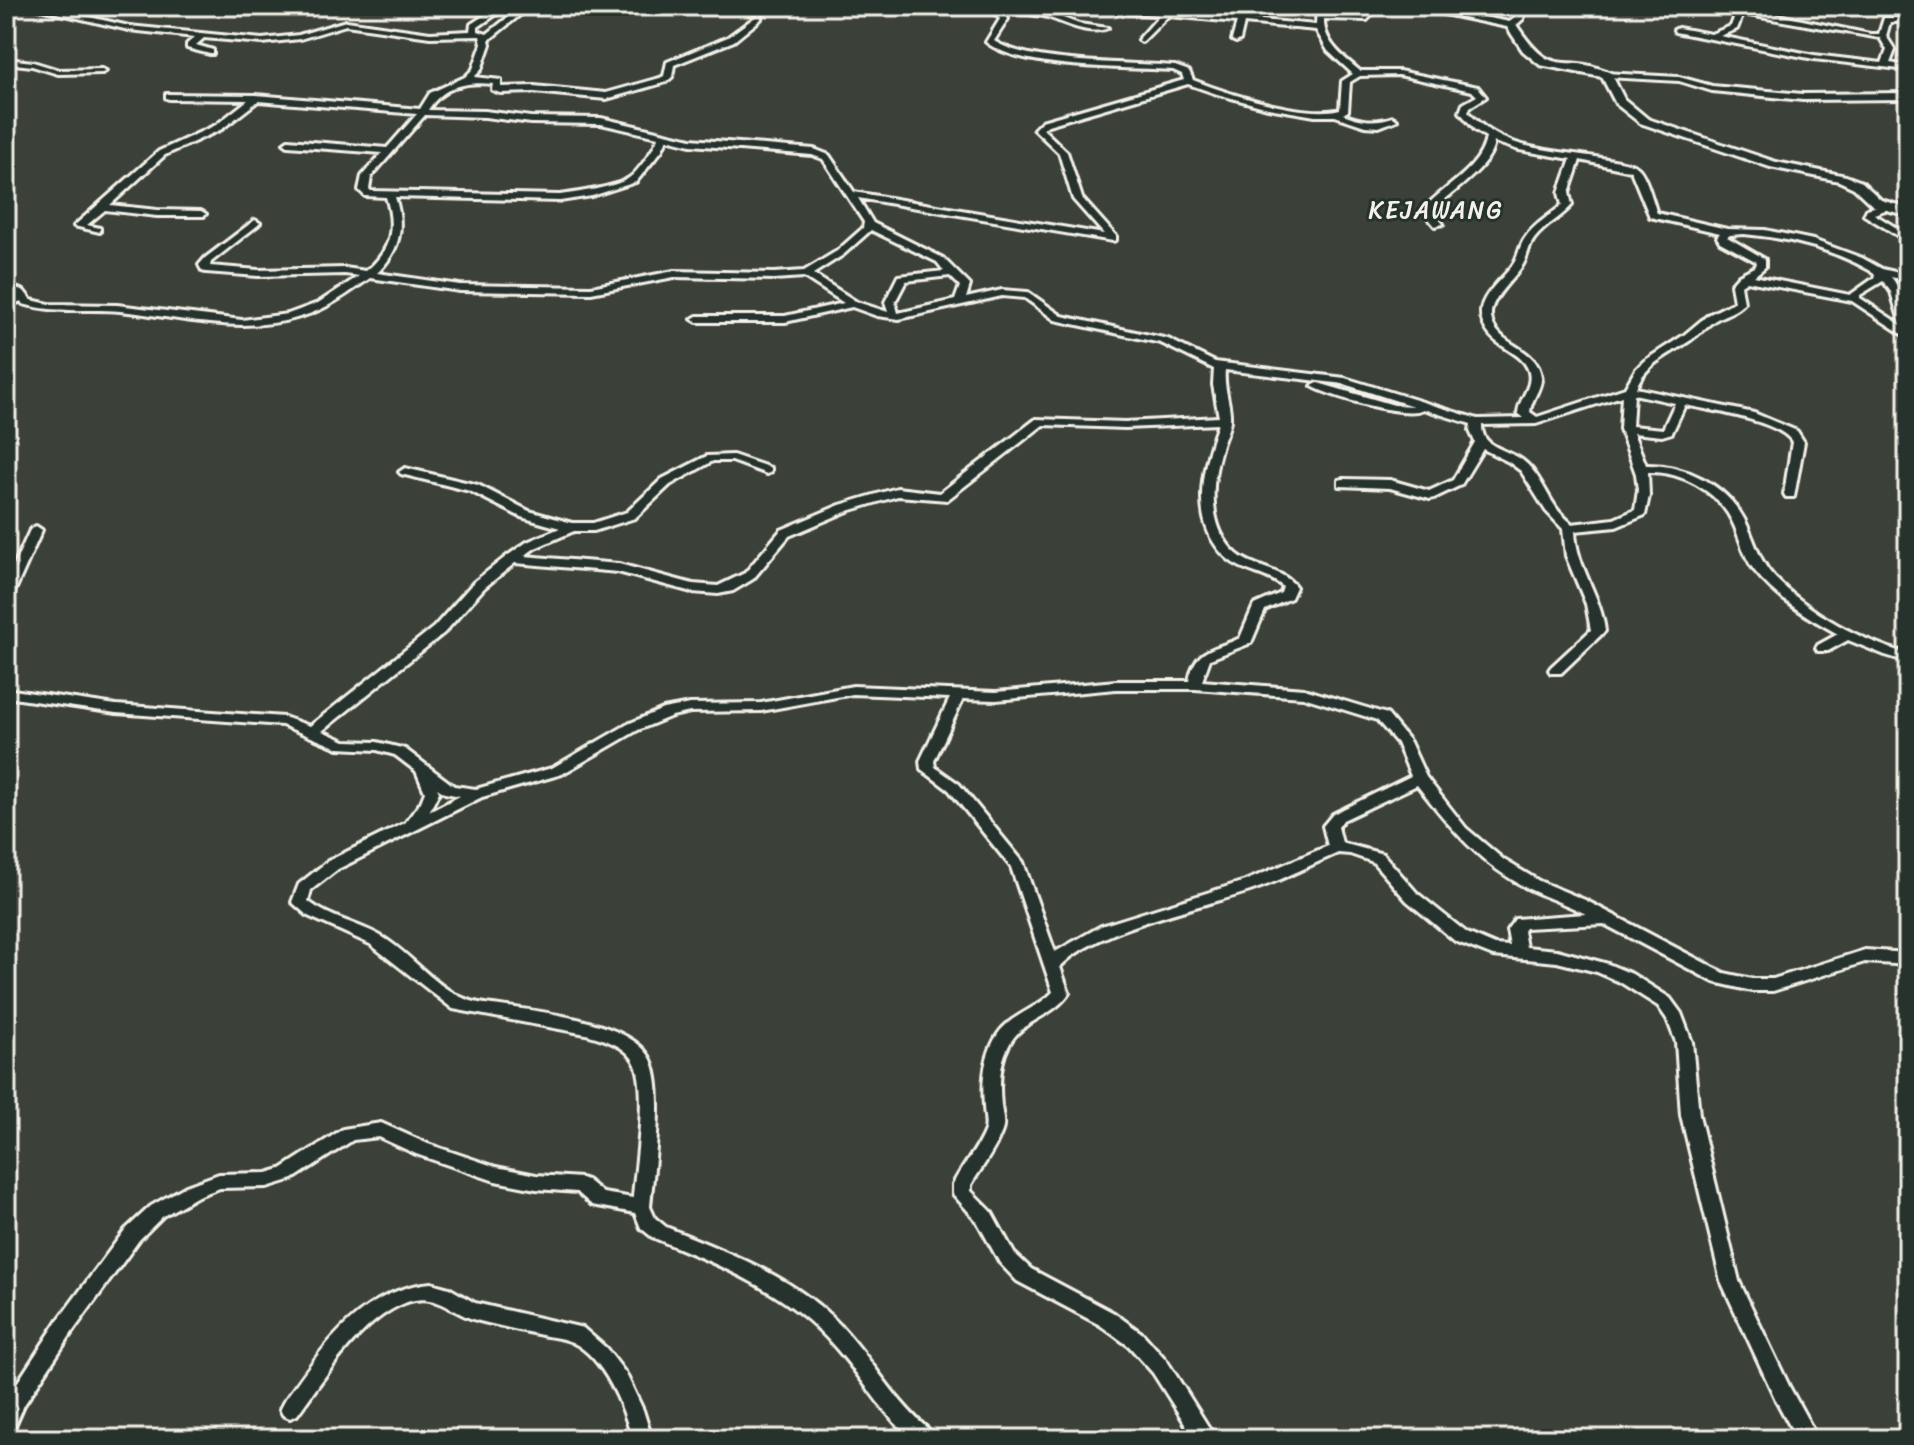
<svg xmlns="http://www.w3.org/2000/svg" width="1914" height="1445" viewBox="0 0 1914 1445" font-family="Sriracha,sans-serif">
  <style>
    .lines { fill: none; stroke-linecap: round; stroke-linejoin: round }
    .street-casing { stroke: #f4f1e8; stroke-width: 6 }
    .secondary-casing { stroke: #f4f1e8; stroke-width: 6 }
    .street { fill: #26332d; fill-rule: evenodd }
    .secondary { fill: #26332d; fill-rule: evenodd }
    .labels { text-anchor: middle; stroke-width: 6; stroke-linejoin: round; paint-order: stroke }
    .far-quarter-label { font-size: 24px; letter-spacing: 2px; fill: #f4f1e8; stroke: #26332d }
  </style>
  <rect width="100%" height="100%" fill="#3b4039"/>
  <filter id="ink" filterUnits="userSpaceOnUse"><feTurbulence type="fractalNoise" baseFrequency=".0125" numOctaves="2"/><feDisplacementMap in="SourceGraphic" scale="16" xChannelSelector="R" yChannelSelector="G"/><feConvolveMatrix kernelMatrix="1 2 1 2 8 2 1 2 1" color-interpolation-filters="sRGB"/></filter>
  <g filter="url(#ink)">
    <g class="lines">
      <g class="street-casing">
        <g id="street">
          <path d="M27 6H41L129 26 262 39 299 35 346 21 430 33 470 31 471 24 499 6H508L478 27V31L487 34 522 6H531L489 40 490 44 481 70 474 77 501 80V87L534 86 606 93 660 78 664 76 667 62 728 37 758 15H761V19L734 41 674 65 672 77 666 82 606 99 534 92 500 93 492 90 493 84C466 81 443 86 428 110L485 111 531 117 601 118 691 139 814 149 829 155 854 192 1104 234 1073 199 1059 153 1034 129 1042 121 1184 80 1182 74 1173 70C1128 67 1020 70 986 42L1000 19 995 12 957 6H985L1045 12 1047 6 1129 10 1133 8 1316 25 1317 6H1325L1324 15 1362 16 1363 6H1371V16L1367 20 1324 19C1323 43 1344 57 1360 71H1399L1478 87 1486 97 1470 107 1468 112C1504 152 1551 149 1601 158 1612 160 1628 161 1637 167 1646 173 1653 203 1657 213L1727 229 1765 230 1813 240 1862 258 1882 269 1908 275V281L1891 277C1906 296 1908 315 1908 338L1852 301 1747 281 1741 285 1744 303C1736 312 1727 313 1717 319 1708 324 1701 333 1692 339 1672 354 1646 362 1636 388L1754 413 1797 431 1804 442 1794 497H1786L1784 494 1792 442C1781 421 1709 410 1685 405L1672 433 1662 436 1633 433 1646 465C1684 464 1725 484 1744 519 1755 540 1758 560 1775 578 1811 614 1860 640 1908 654V662L1885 655 1848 640 1828 651H1818L1816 648 1818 645 1838 634C1807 617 1776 598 1754 570 1742 554 1740 535 1731 519 1716 490 1680 471 1648 472L1649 496 1645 515 1616 527 1575 531C1576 567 1601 595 1605 631L1561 673H1551L1549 670 1551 667 1591 630 1586 604 1566 556 1563 529 1546 511 1521 471 1509 462 1483 449 1461 485 1434 498 1430 499 1390 488 1339 486V480L1343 479 1390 480 1429 491 1453 480 1475 442 1470 431 1471 424 1423 409C1408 419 1328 396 1312 386L1318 383 1394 405 1413 406 1344 384 1225 370C1223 389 1231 403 1230 419 1230 428 1223 440 1221 449 1211 483 1207 528 1237 554 1255 569 1282 568 1296 587L1291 598 1265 610 1251 643 1210 659 1202 681 1304 689 1387 714 1410 742 1426 777 1466 828 1504 860 1539 881 1585 900 1724 973 1752 979H1773L1865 950 1908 953V965L1865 962 1773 991H1752L1714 982 1604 924 1525 928 1523 931 1526 947 1557 950 1608 964 1632 974 1670 998 1681 1013 1692 1042 1699 1115 1739 1281 1790 1388 1818 1439H1797L1776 1400 1721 1281 1681 1115 1676 1042 1667 1019 1658 1006 1620 982 1597 972 1557 962 1493 956 1455 941 1407 901 1373 862 1350 854 1338 853C1310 865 1282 880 1253 890 1200 908 1096 928 1060 967L1069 993C1054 1017 1021 1020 1009 1045 999 1063 999 1086 1001 1106 1002 1114 1005 1124 1002 1131 996 1149 981 1168 971 1185V1191L991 1211 1014 1253 1031 1269 1114 1313 1143 1334 1167 1361 1216 1439H1195L1153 1373 1129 1346 1100 1325 1017 1281 1000 1263 977 1221 953 1194V1184C962 1166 978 1149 985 1130 987 1123 984 1113 984 1106 982 1080 984 1055 998 1034 1012 1014 1037 1009 1053 992L1011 867 949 790 921 769 920 761 950 698 853 694 761 711 690 712 672 716 638 730 562 774 482 797 338 869 311 890 308 901C330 919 360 923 384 938 416 958 441 996 479 1003 522 1010 624 1017 649 1056 667 1084 653 1172 650 1207L655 1218 666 1227C727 1252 794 1276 841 1326 873 1360 895 1403 933 1433L936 1439H911L908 1437C877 1406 856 1368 826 1337 780 1288 714 1263 652 1237L641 1228 635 1213 592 1205 577 1192 536 1189 495 1181 416 1154 379 1137 353 1140 293 1179 267 1187 220 1188 198 1196 163 1216 139 1240 73 1331 24 1405 13 1430 6 1433V1400L59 1319 125 1230 151 1206 186 1186 219 1174 267 1173 281 1169 343 1129 381 1123 428 1144 496 1167 536 1175 581 1178 587 1180 603 1193 633 1198C635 1168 649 1086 634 1061 625 1045 603 1039 586 1034L453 1009 370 944 308 916 292 902 299 884 328 861 405 823 421 802 425 792 416 771 395 755 377 750 338 748 282 725 116 713 6 697V689L116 705 284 717 310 726 434 627 474 582 507 556 527 542 560 528 521 517 470 491 401 474 399 472 405 468 478 485 529 511 572 523H593L627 512 662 479 707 456 733 455 771 468V472L767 474 732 461H713L670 485 635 518 594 531H574L535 548 524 556 619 564 693 584 718 586 745 573 781 530 840 505 897 488 940 493 1036 419 1125 422 1219 417 1213 385 1214 369 1161 343 1055 320 1025 298 1002 296 899 319 877 316 852 307 785 322H697L692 319 697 316H785L844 303 804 277 774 279 674 277 591 293 460 291 370 278C354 289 337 302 319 310 253 339 187 318 120 311 87 308 56 314 23 304L21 301 6 308V301L16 295 6 291V284L24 291 31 300 49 304 117 305 242 320 288 314 318 303 359 276 345 274 258 276 206 272 202 271 199 265 205 258 255 220 260 223 258 225 211 262 210 266 258 270 345 268 366 271C391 251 396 227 386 197L365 196 359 190 362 176 382 153 288 146 284 143 288 140 387 148 417 114 258 101 222 129 165 155 110 205 157 210 201 211 206 214 204 216H157L105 210 87 225 100 228V232L74 226 159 151 216 125 248 100 169 99 166 98V94L256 95 420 109 430 93 465 77 473 69 482 44 480 36 430 37 346 25 300 39 262 43 204 38 196 45 213 50V54H210L187 48V44L195 37 129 30ZM1053 8 1160 15 1138 40 1142 42 1168 16 1237 22 1232 40 1236 42 1240 40 1244 23 1316 30 1328 51 1353 74 1342 81 1340 109C1305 119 1226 93 1193 80L1189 71 1175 66C1129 62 1031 65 994 41L1008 19 1003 12C1017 14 1034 13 1047 17 1066 23 1089 36 1108 28L1079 24 1050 13ZM1399 75 1472 91 1477 96 1463 104 1460 112 1475 130 1486 137C1482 168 1446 185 1425 207L1424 213 1435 226 1443 224 1434 213 1435 208C1452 192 1492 166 1494 142L1519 150 1571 159 1559 193 1562 205C1550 216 1534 224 1525 238 1519 246 1519 257 1512 266 1495 288 1467 304 1489 334 1500 349 1524 353 1529 372 1533 387 1519 398 1518 413L1524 418 1478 419 1345 378 1215 362 1168 339 1062 316 1028 292 1002 290 966 298 970 285 943 258 873 223 858 198 1113 241 1116 240V236L1082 198 1067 152 1043 129 1048 125 1188 84 1217 94 1268 108 1315 116H1335L1365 126 1379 127 1397 120 1393 117C1374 123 1361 121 1343 114L1348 111 1350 82 1360 76ZM425 115 485 117 531 123 601 124 658 137C656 147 637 173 629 178 617 187 575 193 560 195L371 191 369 189 371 177ZM667 139 691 145 812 155 823 159 864 222 863 228 837 251 804 271 774 273 674 271 591 287 460 285 377 273C400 251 405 227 395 197L560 201 592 196 636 182 662 150ZM1580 160 1631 171 1650 217 1720 233 1717 237 1720 242 1757 262 1756 266 1739 275 1731 284 1734 302 1708 315 1684 335 1644 361 1636 369 1625 388 1537 417 1530 412C1531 399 1542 389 1541 377 1539 356 1518 349 1504 338 1472 311 1507 288 1522 266 1528 257 1528 246 1535 238 1545 225 1561 218 1572 205L1569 193ZM871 230 937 262 944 271 898 276 885 302 888 312 857 302 813 274 843 255ZM1744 234C1789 238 1833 249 1873 272L1875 274 1874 278 1850 295 1754 276 1765 267V259L1727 237 1730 235ZM950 276 960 286 955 300 898 313 895 302 906 281ZM1883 281 1891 292 1901 325 1860 298V295ZM1634 394 1675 403 1663 429 1632 426ZM1622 396 1620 429 1636 474 1638 490 1635 510 1614 519 1572 524C1566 518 1559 513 1555 506 1544 490 1538 472 1522 460 1507 449 1481 448 1482 425L1536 424ZM1218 424C1202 467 1188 524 1228 559 1244 573 1268 573 1283 587L1281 593 1254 605 1240 638C1214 651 1196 646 1189 681H1116L996 692 853 686 761 703 690 704 663 709 628 724 552 768 476 789 454 786 405 749 377 742 345 741 322 731 444 633 484 588 515 563 618 572 692 592 718 594 733 591 753 579 789 536 848 511 898 496 947 500 1043 425 1125 428ZM1116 689H1195L1303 697 1377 720 1397 743 1411 776 1333 814 1323 826 1328 846 1245 881 1101 926 1055 952 1023 862 959 784 935 767 934 761 963 699 996 700ZM1417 785C1450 827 1480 865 1529 889 1548 898 1568 905 1586 914L1515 919 1507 930 1510 946 1495 945 1467 933 1417 893 1383 854 1342 843 1338 827 1343 820ZM437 788 445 793 460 796 429 812 439 792Z"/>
          <path d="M1471 6H1479L1471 18H1465Z"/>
          <path d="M1519 6H1527L1523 19 1514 27H1508V23L1515 18Z"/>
          <path d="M1708 6 1773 14 1870 34H1879L1884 18H1908V22H1890L1886 36 1895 50 1890 63 1908 66V70L1814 59 1675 32 1674 30 1678 28 1711 34 1731 26 1736 13 1711 9ZM1743 14 1880 38 1887 50 1882 63 1814 55 1720 36 1737 29Z"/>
          <path d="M6 59 33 62 59 70 102 69 106 71 102 73 58 74 32 66 6 63Z"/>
          <path d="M1604 73 1679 77 1712 86 1803 94 1908 93V99L1803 100 1712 91 1679 81 1607 77 1603 75Z"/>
          <path d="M1885 204 1890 207 1888 209 1874 214 1908 235V242L1864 215 1867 209Z"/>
          <path d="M36 526 42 530 12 597 6 601V583L30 530Z"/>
          <path d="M431 1283 449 1288 475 1303 583 1328 606 1348 626 1374 643 1410 652 1439H632C624 1407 604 1357 572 1342 563 1338 551 1337 542 1335 520 1330 498 1326 476 1320 450 1312 436 1292 407 1302 361 1319 325 1377 297 1415L290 1418 283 1415 280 1409 283 1403C321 1350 360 1290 431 1283Z"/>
        </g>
      </g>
      <g class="secondary-casing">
        <g id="secondary">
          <path d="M1405 6H1426L1515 23C1555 84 1559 50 1611 73L1624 99 1648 119 1776 162 1846 176 1862 182 1881 200 1908 208V216L1873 206 1854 188 1839 181 1770 167 1640 123 1616 104 1602 77 1540 65 1523 51 1507 27Z"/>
          <path d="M1690 6H1719C1713 11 1696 11 1690 6Z"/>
        </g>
      </g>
      <use href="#street" class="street"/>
      <use href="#secondary" class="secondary"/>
    </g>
  </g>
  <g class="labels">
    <g class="far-quarter-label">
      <text x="1436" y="218">KEJAWANG</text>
    </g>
  </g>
  <rect width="1914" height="1445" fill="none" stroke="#26332d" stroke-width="32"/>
  <rect x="16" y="16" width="1882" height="1413" fill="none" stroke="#f4f1e8" stroke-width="3" filter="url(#ink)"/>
</svg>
